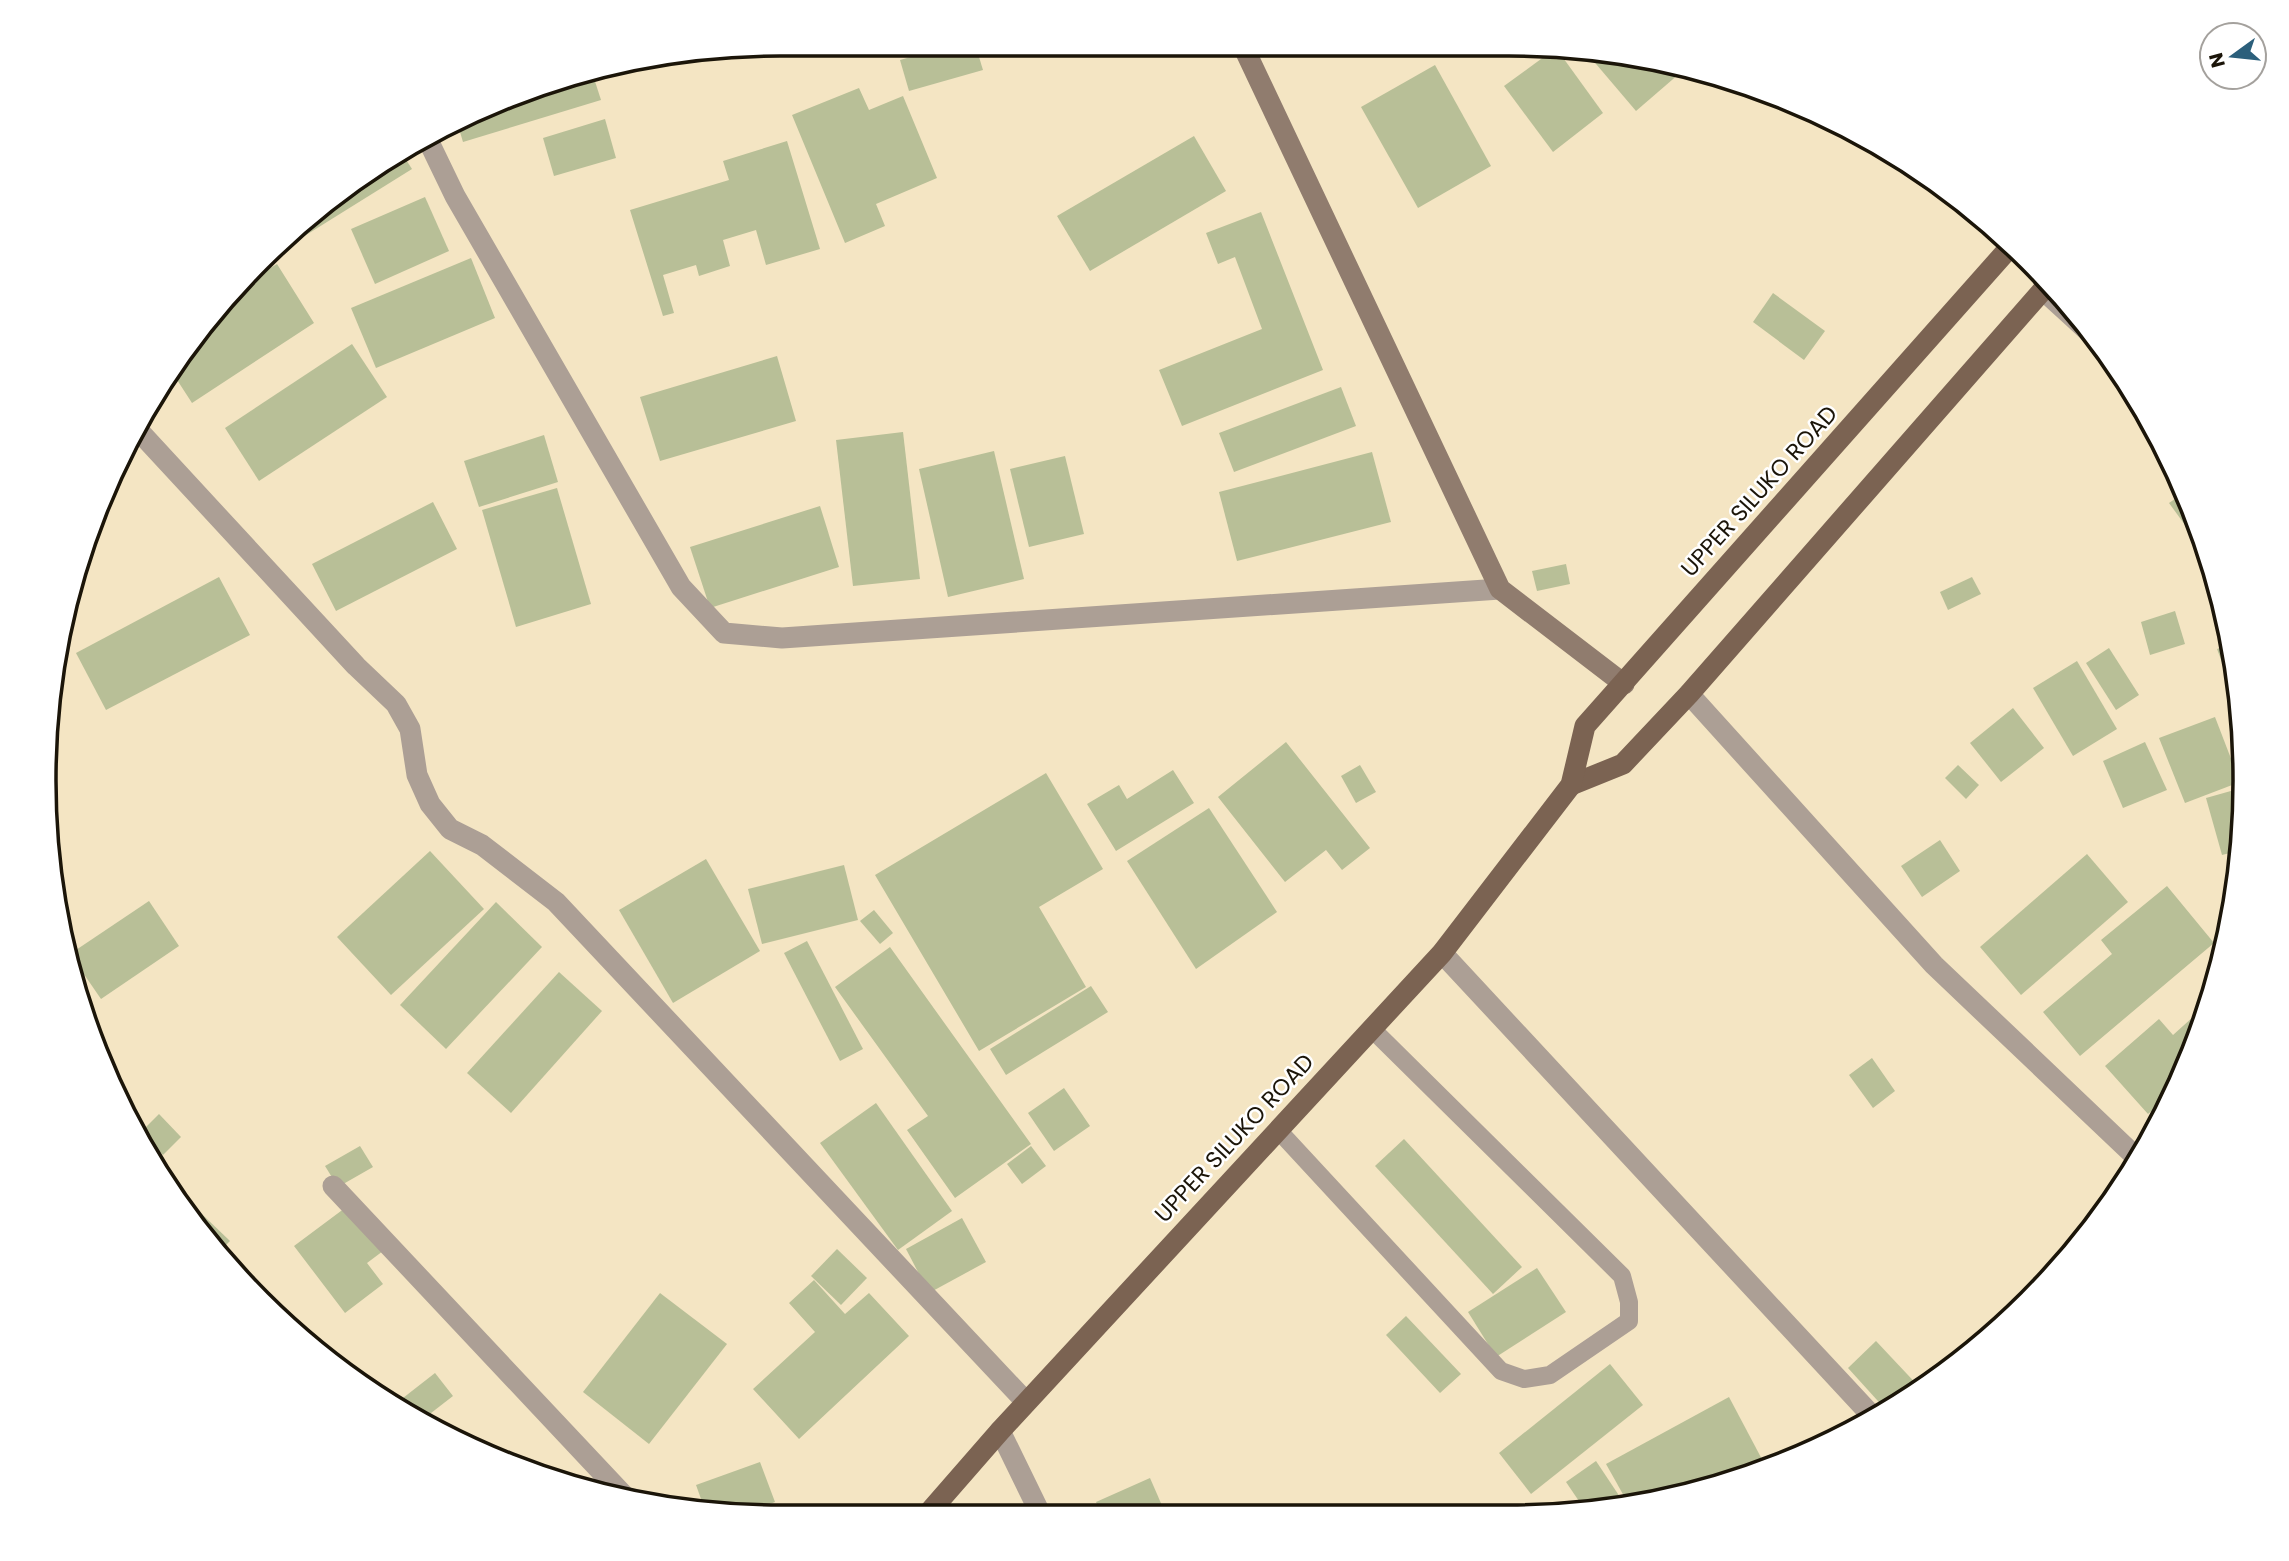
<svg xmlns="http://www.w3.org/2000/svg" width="2289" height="1561" viewBox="0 0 2289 1561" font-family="Poppins,sans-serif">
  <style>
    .building { fill: #b8bf97 }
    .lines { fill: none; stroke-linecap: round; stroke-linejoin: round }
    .lane { stroke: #ac9f95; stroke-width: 18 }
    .street { stroke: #ac9f95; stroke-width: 21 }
    .secondary { stroke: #907c6e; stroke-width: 21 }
    .primary { stroke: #7b6352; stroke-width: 21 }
    .labels { text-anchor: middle; stroke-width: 5; stroke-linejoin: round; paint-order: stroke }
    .street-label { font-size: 23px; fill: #1b1509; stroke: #fff }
    .rim { fill: none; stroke: #1b1509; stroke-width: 3.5 }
  </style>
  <rect width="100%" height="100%" fill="#f4e5c3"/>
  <g class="building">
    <path d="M956 44H975L983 70 909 91 900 60Z"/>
    <path d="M1556 48 1603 113 1553 152 1504 86Z"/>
    <path d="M1585 51 1652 58 1687 67 1636 111Z"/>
    <path d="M1435 65 1491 166 1418 208 1361 107Z"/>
    <path d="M589 69H591L601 100 463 142 457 122 498 100Z"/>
    <path d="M859 88 869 110 903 96 937 178 876 204 885 226 845 243 792 115Z"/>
    <path d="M605 119 616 158 554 176 543 138Z"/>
    <path d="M1194 136 1226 191 1090 271 1057 216Z"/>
    <path d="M787 141 820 249 766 265 756 230 723 240 730 266 699 276 696 265 663 275 674 313 663 316 630 210 729 180 723 161Z"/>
    <path d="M401 152 412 169 274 255 372 168Z"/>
    <path d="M425 197 449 251 375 284 351 229Z"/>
    <path d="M1261 212 1323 370 1182 426 1159 370 1262 329 1235 257 1218 264 1206 233Z"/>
    <path d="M471 258 495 318 376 368 351 308Z"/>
    <path d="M277 264 314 323 192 403 170 369 226 295 258 267 262 273Z"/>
    <path d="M1773 293 1825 331 1804 360 1753 322Z"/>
    <path d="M352 344 387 397 259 481 225 428Z"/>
    <path d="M777 356 796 421 660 461 640 397Z"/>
    <path d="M1341 387 1356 426 1234 472 1219 433Z"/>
    <path d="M903 432 920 579 853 586 836 440Z"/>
    <path d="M544 435 558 482 479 507 464 461Z"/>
    <path d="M994 451 1024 579 948 597 919 469Z"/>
    <path d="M1372 452 1391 522 1237 561 1219 492Z"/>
    <path d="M1065 456 1084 534 1029 547 1010 469Z"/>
    <path d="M557 488 591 604 516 627 482 510Z"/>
    <path d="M2185 492 2195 518 2185 525 2169 503Z"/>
    <path d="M433 502 457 549 336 611 312 564Z"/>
    <path d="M820 506 839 567 710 608 690 547Z"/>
    <path d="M1566 564 1570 584 1537 591 1532 571Z"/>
    <path d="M219 577 250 635 106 710 76 653Z"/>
    <path d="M1972 577 1981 594 1948 610 1940 592Z"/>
    <path d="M2175 611 2185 644 2150 655 2141 622Z"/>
    <path d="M2232 643 2236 690 2233 691 2217 649Z"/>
    <path d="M2109 648 2139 695 2116 710 2086 663Z"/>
    <path d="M2077 661 2117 729 2073 756 2033 688Z"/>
    <path d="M2013 708 2044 748 2001 782 1970 743Z"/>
    <path d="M2215 717 2240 782 2185 803 2159 738Z"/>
    <path d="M1286 742 1370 848 1342 870 1326 850 1285 882 1218 797Z"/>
    <path d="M2145 742 2167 790 2123 808 2103 761Z"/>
    <path d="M1360 765 1376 792 1356 803 1341 776Z"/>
    <path d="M1958 765 1979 785 1966 799 1945 778Z"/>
    <path d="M1173 770 1194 803 1116 851 1087 804 1119 785 1127 799Z"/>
    <path d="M1046 773 1103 869 1039 907 1086 987 979 1051 875 875Z"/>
    <path d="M2245 787 2238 851 2222 855 2206 798Z"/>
    <path d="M1209 808 1277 912 1196 969 1127 861Z"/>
    <path d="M1940 840 1960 871 1922 897 1901 866Z"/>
    <path d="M430 851 484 909 391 995 337 937Z"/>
    <path d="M2087 854 2128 902 2021 995 1980 947Z"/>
    <path d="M706 859 760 951 673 1003 619 910Z"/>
    <path d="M844 865 858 920 762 944 748 889Z"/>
    <path d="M2167 886 2214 943 2080 1056 2043 1012 2112 954 2101 940Z"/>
    <path d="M149 901 179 946 101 999 70 954Z"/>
    <path d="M496 902 542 947 446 1049 400 1005Z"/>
    <path d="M874 910 893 933 880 944 860 921Z"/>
    <path d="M807 941 863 1049 840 1061 784 953Z"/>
    <path d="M890 947 1031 1144 955 1198 907 1130 928 1116 835 987Z"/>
    <path d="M559 972 602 1011 511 1113 467 1073Z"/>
    <path d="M1091 986 1108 1012 1006 1075 990 1049Z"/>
    <path d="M2203 1008 2205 1010 2189 1063 2173 1092 2148 1114 2105 1066 2159 1019 2173 1035Z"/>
    <path d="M1872 1058 1895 1091 1873 1108 1849 1075Z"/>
    <path d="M1064 1088 1090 1126 1054 1151 1028 1113Z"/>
    <path d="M876 1103 952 1211 898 1250 820 1143Z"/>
    <path d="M159 1114 181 1137 163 1155 141 1132Z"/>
    <path d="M1404 1139 1522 1267 1493 1294 1375 1166Z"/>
    <path d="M360 1146 373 1167 338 1187 325 1166Z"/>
    <path d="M1031 1146 1046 1166 1022 1184 1007 1164Z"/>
    <path d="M159 1173 230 1241 219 1252 168 1190Z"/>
    <path d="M349 1205 383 1251 367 1263 383 1284 345 1313 294 1246Z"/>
    <path d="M962 1218 986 1262 929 1293 906 1249Z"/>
    <path d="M837 1249 867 1278 841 1305 811 1276Z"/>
    <path d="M1537 1268 1566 1312 1496 1357 1468 1312Z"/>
    <path d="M814 1280 845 1314 869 1293 909 1336 799 1439 753 1389 815 1332 789 1303Z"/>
    <path d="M660 1293 727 1344 649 1444 583 1392Z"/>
    <path d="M1406 1316 1461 1374 1440 1393 1386 1335Z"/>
    <path d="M1876 1341 1922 1390 1887 1411 1848 1368Z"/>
    <path d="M1610 1364 1643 1405 1531 1494 1499 1453Z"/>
    <path d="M435 1373 453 1396 422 1420 394 1405Z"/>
    <path d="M1729 1397 1765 1465 1652 1503 1629 1505 1606 1464Z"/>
    <path d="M1596 1461 1626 1506 1585 1510 1566 1482Z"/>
    <path d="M760 1462 775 1502 744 1514 705 1510 696 1485Z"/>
    <path d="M1150 1478 1167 1517H1103L1096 1502Z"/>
  </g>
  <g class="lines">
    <path class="lane" d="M1278 1130 1501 1371 1524 1379 1550 1375 1629 1321V1302L1622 1276 1371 1028"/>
    <g class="street">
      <path d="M427 138 455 196 681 587 724 633 782 638 1500 589"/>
      <path d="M2043 290 2089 332"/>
      <path d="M137 429 356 666 396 704 410 729 417 775 430 804 450 829 482 845 556 902 1026 1402"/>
      <path d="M1689 694 1934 965 2138 1159"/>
      <path d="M1442 953 1874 1418"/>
      <path d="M333 1186 629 1501"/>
      <path d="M1000 1431 1042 1517"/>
    </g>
    <path class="secondary" d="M1242 44 1500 589 1624 684"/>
    <g class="primary">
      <path d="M1571 785 1623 764 1689 694 2049 283"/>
      <path d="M925 1517 1000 1431 1442 953 1571 785 1585 726 2011 246"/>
    </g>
  </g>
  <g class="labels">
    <g class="street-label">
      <text transform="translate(1759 491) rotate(-48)" y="8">UPPER SILUKO ROAD</text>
      <text transform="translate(1234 1138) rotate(-47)" y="8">UPPER SILUKO ROAD</text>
    </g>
  </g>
  <path d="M0 0H2289V1561H0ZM780 56H1509A724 724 0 0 1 2233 780V781A724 724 0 0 1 1509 1505H780A724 724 0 0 1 56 781V780A724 724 0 0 1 780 56Z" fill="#fff" fill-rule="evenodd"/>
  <path class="rim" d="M780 56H1509A724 724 0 0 1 2233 780V781A724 724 0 0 1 1509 1505H780A724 724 0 0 1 56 781V780A724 724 0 0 1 780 56Z"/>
  <g transform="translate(2233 56) rotate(255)"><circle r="33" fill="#ffffff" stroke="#a4a19d" stroke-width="2"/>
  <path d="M0-5L12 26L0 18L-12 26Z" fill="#2b5f7b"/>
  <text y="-10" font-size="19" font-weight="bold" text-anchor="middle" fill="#1b1509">N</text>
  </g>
</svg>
